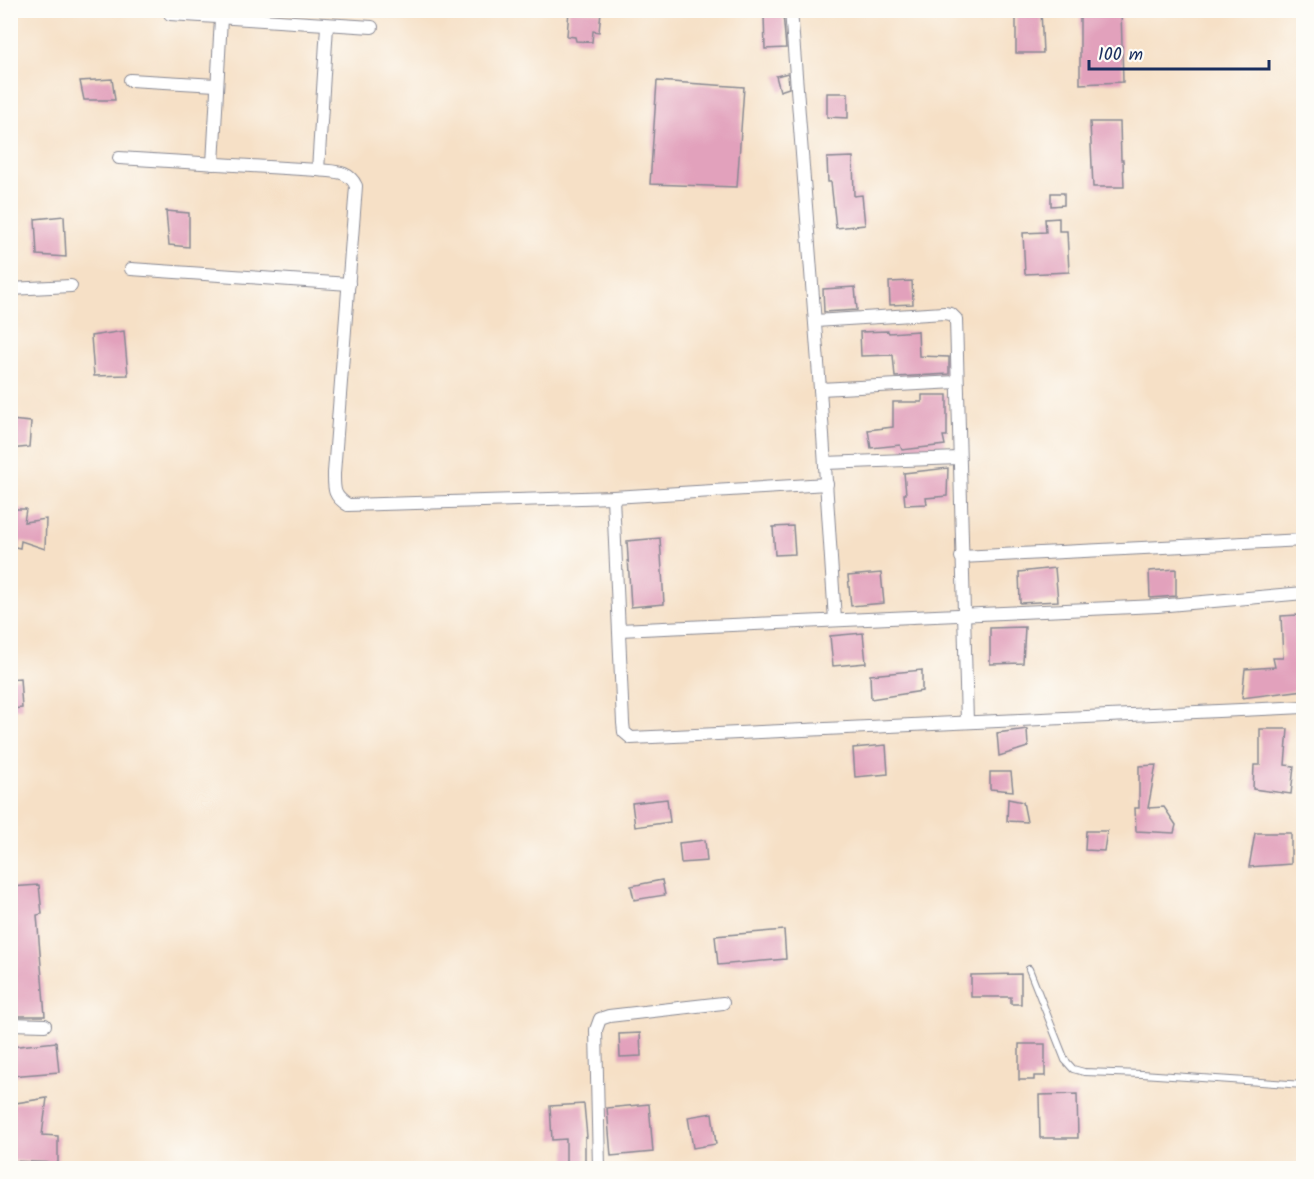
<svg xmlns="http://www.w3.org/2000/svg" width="1314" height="1179" viewBox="0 0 1314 1179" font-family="Kalam,sans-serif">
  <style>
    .building { fill: #e2a1bc }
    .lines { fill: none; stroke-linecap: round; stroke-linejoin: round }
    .lane-casing { stroke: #888892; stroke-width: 8 }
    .street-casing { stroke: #888892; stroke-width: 14 }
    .lane { stroke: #fff; stroke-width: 6 }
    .street { stroke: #fff; stroke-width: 12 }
  </style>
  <rect width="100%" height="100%" fill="#fdfcf7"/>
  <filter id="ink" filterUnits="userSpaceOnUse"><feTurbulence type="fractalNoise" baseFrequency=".0167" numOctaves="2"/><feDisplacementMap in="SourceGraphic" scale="12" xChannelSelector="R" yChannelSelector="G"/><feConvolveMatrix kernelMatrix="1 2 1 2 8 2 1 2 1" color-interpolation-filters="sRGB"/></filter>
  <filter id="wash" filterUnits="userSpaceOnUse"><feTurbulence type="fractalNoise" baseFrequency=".008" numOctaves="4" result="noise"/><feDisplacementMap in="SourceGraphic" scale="24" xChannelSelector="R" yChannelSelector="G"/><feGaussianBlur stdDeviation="1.35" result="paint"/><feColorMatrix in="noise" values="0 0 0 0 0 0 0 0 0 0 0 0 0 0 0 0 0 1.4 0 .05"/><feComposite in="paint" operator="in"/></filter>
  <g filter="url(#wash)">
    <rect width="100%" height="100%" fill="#f6e0c6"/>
    <g id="blocks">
      <g class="building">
        <path d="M569 10 601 12 599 32 593 31 592 42 576 41 575 37 567 36Z"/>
        <path d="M1016 10H1041L1043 53H1016Z"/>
        <path d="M1080 10H1121L1123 82 1080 84Z"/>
        <path d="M783 14 786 48 765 49 764 15Z"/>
        <path d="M788 73 789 88 780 91 776 76Z"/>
        <path d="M112 79 115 100H84L80 81Z"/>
        <path d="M657 81 744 87 737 187 650 184Z"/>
        <path d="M827 93H848V118L827 117Z"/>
        <path d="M1090 122H1120L1121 160H1123L1124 187H1093Z"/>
        <path d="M853 157 854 196 862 195 865 225 836 228 831 182H828L827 158Z"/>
        <path d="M1051 193H1064V205L1051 206Z"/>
        <path d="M166 211 189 213V247L169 245Z"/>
        <path d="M64 216 66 257 37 255 35 219Z"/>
        <path d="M1059 218V231H1067L1069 272 1025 274 1023 233 1046 232 1045 219Z"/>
        <path d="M912 281 913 304 890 305 889 282Z"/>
        <path d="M855 287 857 310 824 312 823 289Z"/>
        <path d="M124 331 128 375 94 376 91 336Z"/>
        <path d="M888 331 889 333 918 331 919 356 949 357V374L895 377 893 355 861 356 860 332Z"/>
        <path d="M922 395H947V436H943L945 445 902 450 900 445 871 448 868 430 893 427V402H922Z"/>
        <path d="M10 420 31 422 29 447 10 449Z"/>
        <path d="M948 468 947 496 926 498 927 504 905 505 904 494H906L904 473Z"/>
        <path d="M10 509H26L24 522 46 519 45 549 21 541 20 548 10 546Z"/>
        <path d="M793 526 795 554 775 555 773 527Z"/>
        <path d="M660 538 664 604 631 607 627 541Z"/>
        <path d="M1055 568 1058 601 1020 603 1019 572Z"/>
        <path d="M1176 569V596L1150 598 1149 571Z"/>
        <path d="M881 573 884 603 851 606 848 576Z"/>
        <path d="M1298 615V620L1304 619V650H1301L1304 690 1242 698 1245 669 1275 667 1273 658H1283L1281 616Z"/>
        <path d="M1025 627 1023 663 990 664V628Z"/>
        <path d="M863 633 866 663 833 666 830 636Z"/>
        <path d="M922 670V691L871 699 870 675Z"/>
        <path d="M20 678 22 708 10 709V679Z"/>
        <path d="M1027 729 1028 747 999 756 997 733Z"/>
        <path d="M1260 729H1288L1285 765 1294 766 1291 794 1253 789 1254 765H1260Z"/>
        <path d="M886 745 888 774 855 777 853 748Z"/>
        <path d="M1156 765 1148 808 1164 807 1176 825 1174 833 1136 831 1135 808H1139V766Z"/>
        <path d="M990 772H1011L1013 791 990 789Z"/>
        <path d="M667 799 670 822 635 827 632 803Z"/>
        <path d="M1008 799 1023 802 1027 822 1007 821Z"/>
        <path d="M1086 831H1107L1104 851 1085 850Z"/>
        <path d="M1255 833H1291V864L1249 867Z"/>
        <path d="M705 840 707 861 681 863 679 843Z"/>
        <path d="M662 880 665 895 634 900 631 886Z"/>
        <path d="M39 885 42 914 37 915 45 1016H12L10 887Z"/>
        <path d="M784 930 786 959 718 965 715 936Z"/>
        <path d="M1021 974V1004H1011V997H971V975Z"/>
        <path d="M640 1033 641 1056 620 1057 619 1034Z"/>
        <path d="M56 1042 59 1072 10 1076V1047Z"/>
        <path d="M1019 1044H1045V1076H1034V1080H1019Z"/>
        <path d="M1077 1094 1078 1138H1040L1039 1095Z"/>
        <path d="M47 1098 42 1135 58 1136V1163L10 1161V1104Z"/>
        <path d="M584 1104 587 1137 585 1138V1168H566V1139L552 1140 550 1106Z"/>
        <path d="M649 1104 653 1152 611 1156 607 1108Z"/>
        <path d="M712 1113 716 1144 693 1148 688 1117Z"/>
      </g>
    </g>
  </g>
  <g filter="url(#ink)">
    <use href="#blocks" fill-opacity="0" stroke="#888892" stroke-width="1.5"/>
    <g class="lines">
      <g class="lane-casing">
        <path id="lane" d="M1029 969 1065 1060 1073 1069 1084 1072 1142 1074 1304 1085"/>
      </g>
      <g class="street-casing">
        <g id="street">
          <path d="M791 10 820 389 835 620"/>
          <path d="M170 14 372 27"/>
          <path d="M130 80 216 85"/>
          <path d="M119 158 318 170C334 172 349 170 356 186L334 473C334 489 333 496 348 505L613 497 827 484"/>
          <path d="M213 164 221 18"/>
          <path d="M318 170 327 26"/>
          <path d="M131 269 349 284"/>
          <path d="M10 289 71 286"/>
          <path d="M815 321 944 313 951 314 956 319 967 722"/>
          <path d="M820 389 957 382"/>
          <path d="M825 463 959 458"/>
          <path d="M613 497 623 723 624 732 631 738 1304 707"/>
          <path d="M961 557 1304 540"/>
          <path d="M619 630 1157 606 1304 593"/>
          <path d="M10 1024 45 1025"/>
          <path d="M599 1168 596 1030 600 1019 609 1016 723 1003"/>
        </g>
      </g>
      <use href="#lane" class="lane"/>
      <use href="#street" class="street"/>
    </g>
  </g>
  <rect width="1314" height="1179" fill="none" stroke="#fdfcf7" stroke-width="36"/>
  <path d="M1089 60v9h180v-9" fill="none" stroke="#1b2f5e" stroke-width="3"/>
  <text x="1098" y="60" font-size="18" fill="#1b2f5e" stroke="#fdfcf7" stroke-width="4.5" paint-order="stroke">100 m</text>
</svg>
